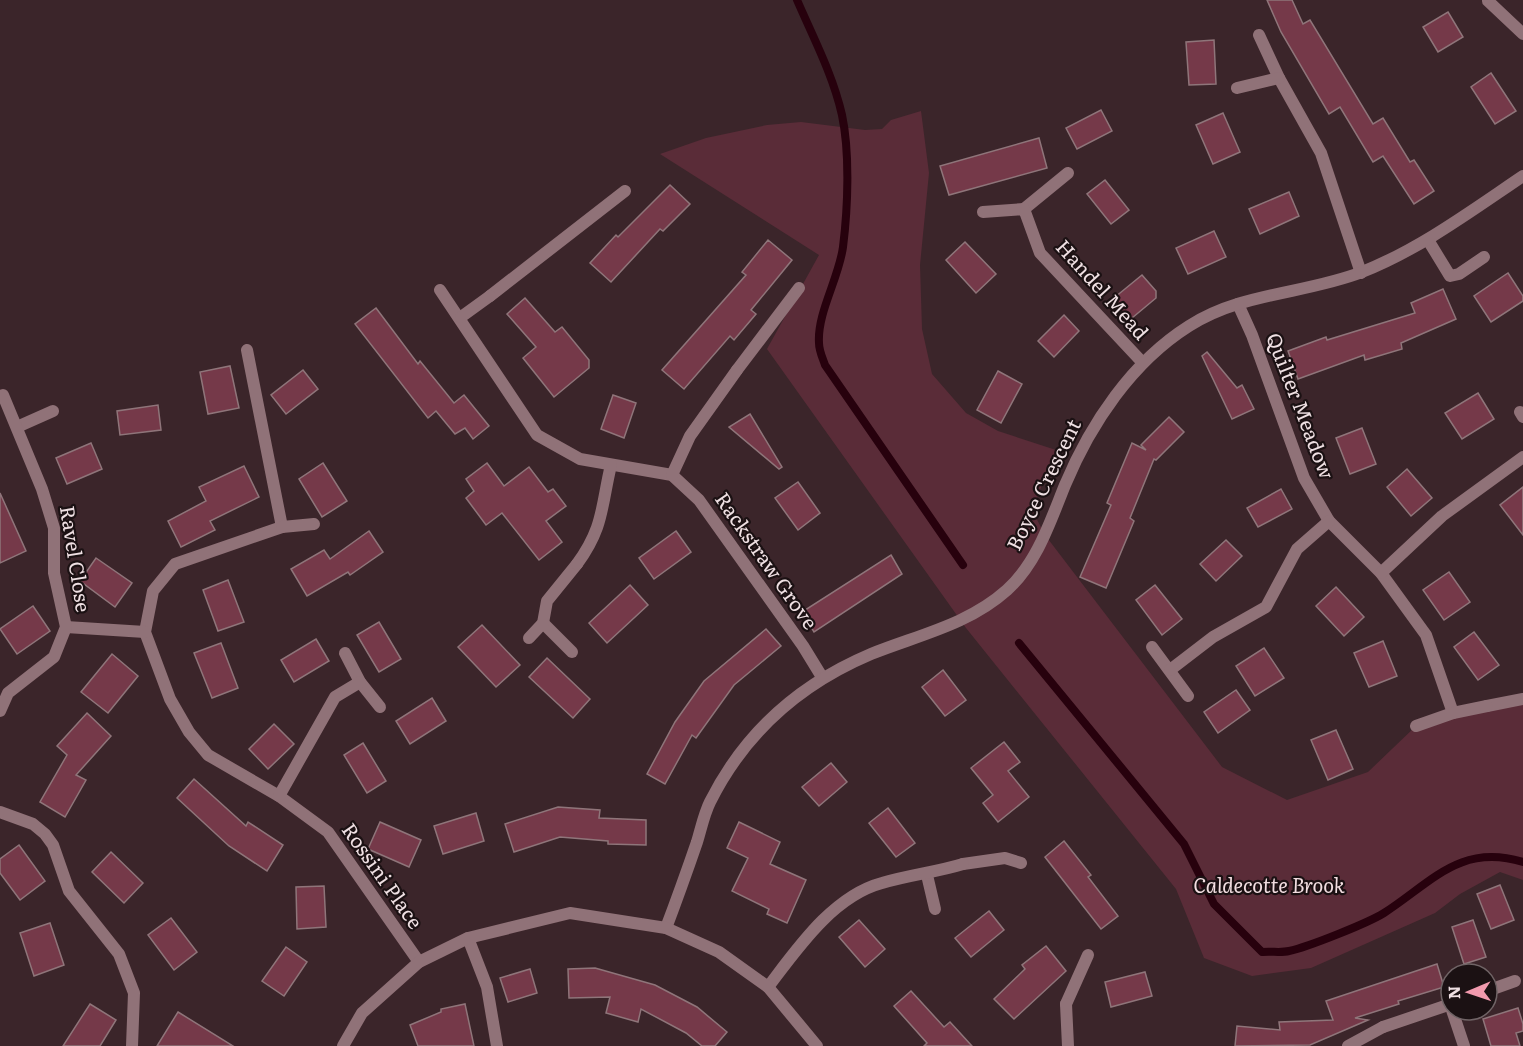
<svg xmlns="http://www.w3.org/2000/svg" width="1523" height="1046" viewBox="0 0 1523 1046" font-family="Literata,serif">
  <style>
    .green { fill: #5a2c38 }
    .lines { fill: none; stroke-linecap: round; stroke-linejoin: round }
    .stream { stroke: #27010d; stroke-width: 8 }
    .building { fill: #753949; stroke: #8f757a; stroke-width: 1.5 }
    .service { stroke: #907278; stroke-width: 12 }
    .minor { stroke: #907278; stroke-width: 12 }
    .labels { text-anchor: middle; stroke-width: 4.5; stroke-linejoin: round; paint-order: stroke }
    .street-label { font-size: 20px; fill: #efe0e3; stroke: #1b1113 }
    .park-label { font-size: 20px; font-style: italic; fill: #f2dee1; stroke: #1b1113 }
  </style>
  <rect width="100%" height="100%" fill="#3b252a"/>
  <path class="green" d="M921 111 929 173 920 265 922 329 932 374 966 413 998 431 1056 450 1032 510 1045 535 1222 767 1287 800 1368 772 1416 726 1523 699V880L1500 872 1460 894 1435 913 1311 968 1252 976 1204 958 1176 889 966 628 767 349 819 255 660 154 706 138 767 125 801 122 865 130 882 129 891 120Z"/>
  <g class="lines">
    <g class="stream">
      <path d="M797 0C813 37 833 75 842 115 850 153 848 207 843 247 839 278 817 313 819 343 819 351 823 359 825 365L963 565"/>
      <path d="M1019 643 1184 844 1214 904 1262 952C1271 951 1281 953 1289 951 1308 947 1368 923 1384 913 1432 882 1460 843 1523 862"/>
    </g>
  </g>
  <g class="building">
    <path d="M1267 0H1292L1303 24 1310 20 1373 124 1383 118 1410 162 1414 160 1434 191 1414 204 1383 156 1373 162 1340 107 1329 114 1281 32Z"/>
    <path d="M1448 12 1463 37 1438 52 1423 27Z"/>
    <path d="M1214 40 1216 84 1189 85 1186 42Z"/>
    <path d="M1491 73 1516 111 1495 124 1471 87Z"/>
    <path d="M1101 110 1112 131 1077 149 1066 128Z"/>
    <path d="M1223 113 1240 152 1213 164 1196 125Z"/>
    <path d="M1039 138 1047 168 949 195 940 166Z"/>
    <path d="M1105 180 1129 210 1111 224 1087 194Z"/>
    <path d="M670 185 690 204 663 231 660 229 611 282 590 263 616 235 618 237Z"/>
    <path d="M1289 192 1299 216 1260 234 1249 209Z"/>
    <path d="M1214 231 1226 257 1188 274 1176 248Z"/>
    <path d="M768 240 792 260 751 310 756 314 734 340 730 336 684 389 662 370 746 275 742 272Z"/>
    <path d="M965 242 996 274 976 293 946 260Z"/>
    <path d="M1508 273 1523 296V301L1491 322 1474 296Z"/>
    <path d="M1142 275 1156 291V298L1126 323 1109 302Z"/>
    <path d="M1443 289 1456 319 1401 343 1402 349 1365 360 1364 355 1298 379 1288 351 1326 337 1327 340 1415 313 1411 303Z"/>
    <path d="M525 298 555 332 562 327 589 360V368L554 397 523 358 536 347 507 314Z"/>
    <path d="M376 308 418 364 420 361 454 403 464 395 489 426 473 439 465 428 455 434 436 411 428 418 355 324Z"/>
    <path d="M1064 315 1079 331 1054 357 1038 341Z"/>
    <path d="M1207 352 1237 388 1242 385 1254 409 1232 419 1202 356Z"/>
    <path d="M230 366 239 408 208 414 200 372Z"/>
    <path d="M303 370 318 389 286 414 271 395Z"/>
    <path d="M998 371 1022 384 1001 423 977 410Z"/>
    <path d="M1478 393 1494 419 1462 439 1445 413Z"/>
    <path d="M613 395 636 403 624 438 601 429Z"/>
    <path d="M158 405 161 430 120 435 117 411Z"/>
    <path d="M750 414 782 467 779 469 729 427Z"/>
    <path d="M1169 417 1184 432 1156 460 1154 459 1130 518 1134 521 1106 588 1080 577 1111 505 1107 503 1132 443 1146 450 1141 445Z"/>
    <path d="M1362 428 1376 464 1350 474 1336 438Z"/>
    <path d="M91 443 102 469 67 484 56 458Z"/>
    <path d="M323 463 347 501 322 517 299 479Z"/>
    <path d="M487 463 504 486 529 467 548 492 553 489 566 506 546 521 562 542 539 560 502 513 486 525 466 498 474 491 466 479Z"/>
    <path d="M244 466 259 497 210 521 215 530 181 547 168 521 206 501 199 487Z"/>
    <path d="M1407 469 1432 498 1411 516 1387 487Z"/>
    <path d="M798 482 820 513 798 530 775 498Z"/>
    <path d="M1523 487V535L1500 505Z"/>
    <path d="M1281 489 1292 509 1258 527 1247 508Z"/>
    <path d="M0 493 26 551 0 563Z"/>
    <path d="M369 531 383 552 350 575 348 572 307 596 291 569 324 550 330 559Z"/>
    <path d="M676 531 691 552 654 579 639 558Z"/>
    <path d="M1226 540 1242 556 1216 581 1200 564Z"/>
    <path d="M891 555 902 574 814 632 802 612Z"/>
    <path d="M96 558 132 583 115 607 80 581Z"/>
    <path d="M1449 572 1470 602 1444 620 1423 590Z"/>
    <path d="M228 580 244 622 218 631 203 590Z"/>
    <path d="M630 585 648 605 607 643 589 623Z"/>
    <path d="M1155 585 1182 619 1162 635 1136 600Z"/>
    <path d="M1336 587 1364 617 1344 636 1316 606Z"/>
    <path d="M33 606 50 631 17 654 0 629Z"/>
    <path d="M379 622 401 659 379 672 357 635Z"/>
    <path d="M482 625 520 665 496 687 458 647Z"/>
    <path d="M766 629 781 646 734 685 696 738 692 735 665 784 647 774 675 722 704 681Z"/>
    <path d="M1474 632 1499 665 1478 680 1454 647Z"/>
    <path d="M316 639 329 661 294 682 281 660Z"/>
    <path d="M1383 641 1397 676 1369 687 1354 653Z"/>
    <path d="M221 643 238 688 212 698 194 653Z"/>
    <path d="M1264 648 1284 678 1255 696 1236 666Z"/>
    <path d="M112 654 138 676 108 713 81 692Z"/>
    <path d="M547 658 590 699 573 718 529 677Z"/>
    <path d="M943 670 966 700 945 716 922 687Z"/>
    <path d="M1236 690 1250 710 1218 733 1204 712Z"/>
    <path d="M432 698 446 721 410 744 396 721Z"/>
    <path d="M87 713 111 736 76 775 86 780 65 817 40 802 67 755 57 746Z"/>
    <path d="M274 724 294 744 268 769 249 749Z"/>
    <path d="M1336 730 1353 769 1328 780 1311 740Z"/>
    <path d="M1004 742 1020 762 1008 771 1029 797 998 822 983 803 993 795 971 768Z"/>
    <path d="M363 743 386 781 367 793 344 755Z"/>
    <path d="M831 763 847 782 819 806 802 787Z"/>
    <path d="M194 779 246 826 248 822 283 845 267 871 229 846 177 798Z"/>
    <path d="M558 807 600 810 599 818 646 820V845L608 844V841L560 837 514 852 505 824Z"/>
    <path d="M888 808 915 843 896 857 869 823Z"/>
    <path d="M476 813 484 841 443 854 434 826Z"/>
    <path d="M380 822 421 840 409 867 368 849Z"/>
    <path d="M739 822 780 842 770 864 806 880 787 923 767 914 769 909 732 891 748 858 727 848Z"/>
    <path d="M1064 841 1091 875 1088 877 1118 916 1101 929 1045 857Z"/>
    <path d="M19 845 45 881 20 900 0 873V859Z"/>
    <path d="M111 852 143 883 124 903 92 872Z"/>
    <path d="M1500 885 1514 920 1491 929 1477 894Z"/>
    <path d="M324 886 326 927 297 929 296 887Z"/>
    <path d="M989 911 1004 930 971 957 955 938Z"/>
    <path d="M171 918 197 952 174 970 148 935Z"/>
    <path d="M859 920 885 949 865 967 839 937Z"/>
    <path d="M1473 920 1486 957 1464 964 1452 927Z"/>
    <path d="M50 923 64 965 34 976 20 933Z"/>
    <path d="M1046 946 1066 971 1014 1019 994 999 1025 969 1022 965Z"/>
    <path d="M286 947 307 962 284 996 262 981Z"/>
    <path d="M1437 964 1444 987 1398 1001 1399 1004 1355 1018 1368 1020 1310 1045 1235 1046 1237 1026 1280 1030 1279 1022 1333 1020 1326 1001Z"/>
    <path d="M595 968 655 985 697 1007 727 1032 715 1046H702L686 1033 641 1009 638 1022 606 1013 610 997 569 998 568 969Z"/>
    <path d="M530 969 537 993 508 1002 500 978Z"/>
    <path d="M1145 972 1152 996 1111 1007 1105 982Z"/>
    <path d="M911 991 944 1027 950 1022 972 1046H924L927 1043 894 1006Z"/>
    <path d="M90 1004 116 1020 100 1046H63Z"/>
    <path d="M465 1004 474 1046H418L410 1025 441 1012V1009Z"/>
    <path d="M1518 1008 1523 1024V1031L1516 1033 1520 1046H1491L1483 1019Z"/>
    <path d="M178 1012 233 1046H157Z"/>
  </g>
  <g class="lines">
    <g class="service">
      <path d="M1428 240 1450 276 1459 274 1484 257"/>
      <path d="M490 296 625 191"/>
      <path d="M737 370 799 288"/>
      <path d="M543 623 572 652"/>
      <path d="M529 638 543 623 547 601 577 564"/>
      <path d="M1487 706 1523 699"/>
      <path d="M963 864 1005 858 1021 863"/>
      <path d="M1066 1004 1088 955"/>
      <path d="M1348 1046 1383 1027"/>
    </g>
    <g class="minor">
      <path d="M1488 1 1523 34"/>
      <path d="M1259 35 1279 78 1321 153 1361 273"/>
      <path d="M1237 88 1279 78"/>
      <path d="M1024 209 1068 173"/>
      <path d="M983 212 1024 209 1040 253 1142 362"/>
      <path d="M440 290 537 435 580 459 672 475 699 500 803 646 822 677"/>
      <path d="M1238 304 1252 335 1304 478 1329 521 1381 573 1426 635 1453 713"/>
      <path d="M461 317 490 296"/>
      <path d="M247 350 282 527 175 564 153 591 145 632 170 699 189 732 208 755 279 796 328 832 419 962"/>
      <path d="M1520 412 1523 417"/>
      <path d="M17 427 53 411"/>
      <path d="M672 475 690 436 737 370"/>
      <path d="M282 527 314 524"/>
      <path d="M577 564C604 527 601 507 611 465"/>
      <path d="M1381 573 1442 516 1523 457"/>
      <path d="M66 627 145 632"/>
      <path d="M1152 647 1188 696"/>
      <path d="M345 653 360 682 380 707"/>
      <path d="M1170 670 1213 637 1266 607 1297 549 1329 521"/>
      <path d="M0 711 8 693 54 657 66 627 54 573V528L42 489 3 395"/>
      <path d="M1416 726 1453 713 1487 706"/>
      <path d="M279 796 335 697 360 682"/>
      <path d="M0 812 33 824 45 834 53 845 69 891 119 954 134 993 132 1046"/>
      <path d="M927 875 935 909"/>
      <path d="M666 928C677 899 687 871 697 842 701 829 704 814 710 802 745 732 800 684 871 654 918 635 968 625 1007 590 1037 563 1050 522 1065 485 1091 423 1132 362 1189 326 1242 292 1306 294 1362 272 1420 249 1471 211 1523 176"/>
      <path d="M468 938 487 987 497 1046"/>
      <path d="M768 987C797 949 833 896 882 883 909 875 937 872 963 864"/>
      <path d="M1487 991 1515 981"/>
      <path d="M1066 1004 1068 1046"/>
      <path d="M1452 1010 1464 1046"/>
      <path d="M1383 1027 1451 1004"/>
      <path d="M343 1046 362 1013 419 962 468 938 570 913 666 928 719 952 768 987 817 1046"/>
    </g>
  </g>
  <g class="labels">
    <g class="street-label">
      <text transform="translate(1102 290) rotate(48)" y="7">Handel Mead</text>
      <text transform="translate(1300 406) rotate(69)" y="7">Quilter Meadow</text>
      <text transform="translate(1044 485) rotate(-64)" y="7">Boyce Crescent</text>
      <text transform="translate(75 559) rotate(81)" y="7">Ravel Close</text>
      <text transform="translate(766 561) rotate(55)" y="7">Rackstraw Grove</text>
      <text transform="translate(382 876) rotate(55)" y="7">Rossini Place</text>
    </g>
    <g class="park-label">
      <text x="1269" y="893">Caldecotte Brook</text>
    </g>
  </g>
  <g transform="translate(1469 992) rotate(268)"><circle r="28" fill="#1b1113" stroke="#706466" stroke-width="1.5"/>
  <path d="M0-4.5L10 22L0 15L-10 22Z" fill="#f29aae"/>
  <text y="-9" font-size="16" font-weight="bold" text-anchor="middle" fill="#efe0e3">N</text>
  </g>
</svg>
